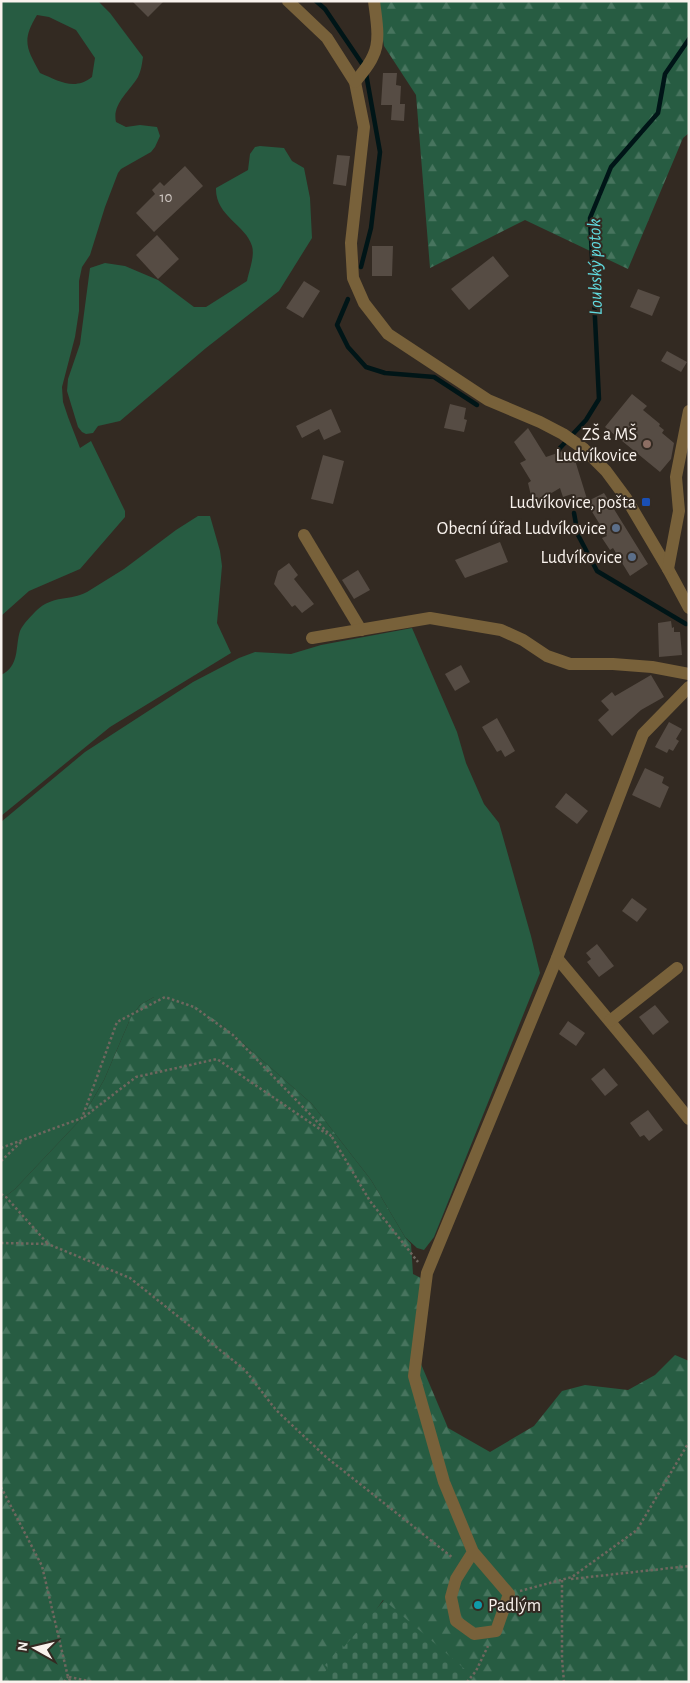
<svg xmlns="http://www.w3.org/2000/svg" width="690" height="1683" viewBox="0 0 690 1683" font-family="'Alegreya Sans',sans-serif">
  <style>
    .green { fill: #275c42; fill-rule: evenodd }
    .forest { fill: url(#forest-firs) }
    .cemetery { fill: url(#cemetery-stones) }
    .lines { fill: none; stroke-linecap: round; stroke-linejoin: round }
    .stream { stroke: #001517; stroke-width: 4.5 }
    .building { fill: #564c44 }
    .path { stroke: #6f675f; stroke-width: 2.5; stroke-dasharray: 2.5 2.5; stroke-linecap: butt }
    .minor { stroke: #78613a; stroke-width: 12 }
    .education-dot { fill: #8d6e63; stroke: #332a22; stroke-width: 2 }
    .transit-dot { fill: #1a4fb4; stroke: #332a22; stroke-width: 2 }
    .service-dot { fill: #5c6f8a; stroke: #332a22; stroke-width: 2 }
    .culture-dot { fill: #0f9aa8; stroke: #332a22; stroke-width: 2 }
    .labels { text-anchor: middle; stroke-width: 4; stroke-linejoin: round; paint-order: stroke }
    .number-label { font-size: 15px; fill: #d0c8c3 }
    .poi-label { font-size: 18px; fill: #f9f2ed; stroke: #332a22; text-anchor: end }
    .water-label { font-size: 19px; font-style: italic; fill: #60dbe0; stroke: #332a22 }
  </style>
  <defs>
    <pattern id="forest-firs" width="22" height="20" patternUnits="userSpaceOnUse" patternTransform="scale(1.25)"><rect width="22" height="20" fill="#275c42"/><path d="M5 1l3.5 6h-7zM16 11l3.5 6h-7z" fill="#47745e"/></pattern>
    <pattern id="cemetery-stones" width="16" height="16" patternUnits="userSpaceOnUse" patternTransform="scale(1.25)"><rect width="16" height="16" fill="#275c42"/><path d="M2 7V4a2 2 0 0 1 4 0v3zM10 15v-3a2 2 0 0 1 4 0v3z" fill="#47745e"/></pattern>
  </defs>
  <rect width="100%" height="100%" fill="#332a22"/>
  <g class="green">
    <path d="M1 1H98L110 13 143 57C142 64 141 71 138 77 129 92 112 104 116 122L126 127 140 125 157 127 160 136 155 147 151 152 121 169 118 173 105 207 90 255 82 267 79 281V311L75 337 62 387 63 402 68 417 80 448 91 441 125 511V517L80 569 29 591 1 616ZM37 15 49 17 76 30 95 58 92 77C74 91 59 81 40 73 27 49 21 41 37 15Z"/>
    <path d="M260 146 284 148 292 161 304 168 310 198 312 238 279 291 206 348 120 421 98 426 93 433 86 434 82 432 78 427 67 391 68 379 80 344 90 268 105 263 125 266 158 280 194 307H206L247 281C249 271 255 256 252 246 246 225 215 216 216 188L248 170 250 154 255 147Z"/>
    <path d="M198 516H210L220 551 222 566 217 623 231 653 110 727 1 816V675C20 666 15 647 20 631 23 624 32 615 37 610 53 595 70 601 87 592L124 569 176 530Z"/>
    <path d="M412 628 457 732 466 763 484 804 499 823 531 936 540 973 434 1237 424 1250 417 1248 405 1237 371 1180 312 1104 222 1025 154 997 140 1005 131 1017 104 1080 82 1118 15 1189 1 1200V822L85 752 193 682 239 658 255 652 291 654 321 645Z"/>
  </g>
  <g class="forest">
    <path d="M377 1H689V133L683 138 628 269 525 220 430 268 416 95 384 46Z"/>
    <path d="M154 997H165L192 1004 222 1025 312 1104 371 1180 405 1237 411 1244 413 1274 431 1283 421 1364 448 1428 490 1452 534 1426 562 1391 585 1385 628 1390 655 1375 675 1355 689 1361V1682H456L463 1673 383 1600 326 1682H1V1200L15 1189 82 1118 104 1080 131 1017 140 1005Z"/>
  </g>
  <path class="cemetery" d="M384 1600 467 1671 457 1682H317L328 1668 325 1665 342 1645 344 1647Z"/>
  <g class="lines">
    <g class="stream">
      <path d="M316 1 325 9 365 68 380 152 371 228 361 267"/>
      <path d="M348 299 337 325 348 347 366 367 385 373 434 377 477 405"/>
      <path d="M559 449 586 420 599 399 590 218 611 167 658 113 665 74 689 39"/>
      <path d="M574 513 578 535 597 571 686 624"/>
    </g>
  </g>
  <g class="building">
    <path d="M132 1H164L148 17Z"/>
    <path d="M383 73H397L396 85 401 86 400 104H405L404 121 391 120 392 105H381Z"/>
    <path d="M337 155 350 156 346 186 333 184Z"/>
    <path d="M185 166 203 186 154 232 136 213 155 194 152 190 160 182 164 186Z"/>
    <path d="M157 235 179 259 158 279 136 255Z"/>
    <path d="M372 246H393L392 276H372Z"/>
    <path d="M493 256 509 276 469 310 451 289Z"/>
    <path d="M304 281 320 291 303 318 286 308Z"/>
    <path d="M638 289 660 297 652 316 630 307Z"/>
    <path d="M667 351 687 362 681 372 661 361Z"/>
    <path d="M632 394 647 406 643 410 660 424 659 426 664 430 662 433 674 443 671 459 660 472 605 427Z"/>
    <path d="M450 404 466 408 464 419 467 420 464 432 444 428Z"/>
    <path d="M331 409 341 432 324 440 319 429 302 438 296 426Z"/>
    <path d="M528 428 546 457 566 450 574 457 587 499 574 503 572 494 563 497 560 488 533 504 528 483 531 481 520 463 526 460 514 442Z"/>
    <path d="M323 455 344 461 333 504 311 499Z"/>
    <path d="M604 493 648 564 630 576 613 548 610 550 602 538 607 536 586 502Z"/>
    <path d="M500 542 508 562 465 578 455 560Z"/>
    <path d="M289 563 298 575 294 579 314 604 302 613 295 605 292 607 274 584 278 571Z"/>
    <path d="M358 570 370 590 354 599 342 580Z"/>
    <path d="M671 621 672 628 674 627V632H680L682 655 659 657 658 623Z"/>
    <path d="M461 665 470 682 455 691 445 674Z"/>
    <path d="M651 675 664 697 641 710 612 736 598 720 609 710 601 701 612 692 615 696Z"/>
    <path d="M497 718 515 751 505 757 501 750 497 752 482 727Z"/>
    <path d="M669 722 682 729 676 739 679 741 673 751 669 749 667 753 655 747Z"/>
    <path d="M645 768 664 777 662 783 669 787 660 808 632 795Z"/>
    <path d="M566 793 588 811 577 824 555 807Z"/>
    <path d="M632 898 647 909 637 922 622 911Z"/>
    <path d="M597 944 614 966 599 977 587 962 591 959 586 953Z"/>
    <path d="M655 1005 669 1022 653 1035 639 1017Z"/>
    <path d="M568 1021 585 1033 576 1046 559 1034Z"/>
    <path d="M604 1068 618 1085 605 1096 591 1079Z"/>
    <path d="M648 1110 663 1130 649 1141 644 1135 640 1137 630 1123Z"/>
  </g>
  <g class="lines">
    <g class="path">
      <path d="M84 1117 136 1077 217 1059 327 1134"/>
      <path d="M332 1137 370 1201 418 1262"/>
      <path d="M1 1148 82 1118 117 1022 165 997 194 1007 233 1035 333 1138"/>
      <path d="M1 1161 22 1141"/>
      <path d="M1 1194 6 1197 48 1244"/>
      <path d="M1 1243 48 1244 130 1278 245 1370 276 1410 326 1457 453 1558"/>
      <path d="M1 1487 42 1566 68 1677 71 1682"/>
      <path d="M571 1579 689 1566"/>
      <path d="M562 1580V1659L564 1682"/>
      <path d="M520 1591 572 1577 637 1530 689 1442"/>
      <path d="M69 1677 94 1682"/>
      <path d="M64 1682 68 1677"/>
      <path d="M467 1682 476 1671 488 1646"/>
    </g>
    <g class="minor">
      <path d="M288 1 327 38 355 82 364 127 351 243 353 278 364 303 388 334 488 400 540 422 563 434 584 449 606 471 626 498 668 569 689 608"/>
      <path d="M355 82C361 74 369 66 373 56 381 41 376 18 374 1"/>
      <path d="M304 535 361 630"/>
      <path d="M668 569 679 511 676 477 689 411"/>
      <path d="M312 638 430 618 501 630 523 640 547 656 570 664H613L652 667 689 674"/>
      <path d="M557 958 641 1059 689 1119"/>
      <path d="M610 1021 677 968"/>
      <path d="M473 1552 456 1579 451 1597 456 1621 474 1634 496 1631 509 1594 473 1552 444 1482 414 1376 427 1273 557 958 643 734 689 687"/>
    </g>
  </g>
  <circle class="education-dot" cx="647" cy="444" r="5"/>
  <rect class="transit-dot" x="641" y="497" width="10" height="10" rx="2.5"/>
  <g class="service-dot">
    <circle cx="616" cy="528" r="5"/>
    <circle cx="632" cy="557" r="5"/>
  </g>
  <circle class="culture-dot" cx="478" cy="1605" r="5"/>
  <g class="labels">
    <g class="number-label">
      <text x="166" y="202">10</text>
    </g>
    <g class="poi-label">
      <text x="637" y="440">ZŠ a MŠ<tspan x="637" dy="21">Ludvíkovice</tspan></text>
      <text x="636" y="508">Ludvíkovice, pošta</text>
      <text x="606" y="534">Obecní úřad Ludvíkovice</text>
      <text x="622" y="563">Ludvíkovice</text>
      <text x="488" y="1611" text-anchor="start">Padlým</text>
    </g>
    <g class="water-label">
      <text transform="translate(594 267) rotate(-91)" y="7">Loubský potok</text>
    </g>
  </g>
  <rect width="690" height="1683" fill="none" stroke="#f9f2ed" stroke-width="5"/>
  <g transform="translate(35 1648) rotate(278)" stroke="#332a22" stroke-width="4" paint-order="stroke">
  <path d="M0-4L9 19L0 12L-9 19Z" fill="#f9f2ed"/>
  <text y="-8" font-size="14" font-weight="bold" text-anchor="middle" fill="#f9f2ed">N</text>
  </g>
</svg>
